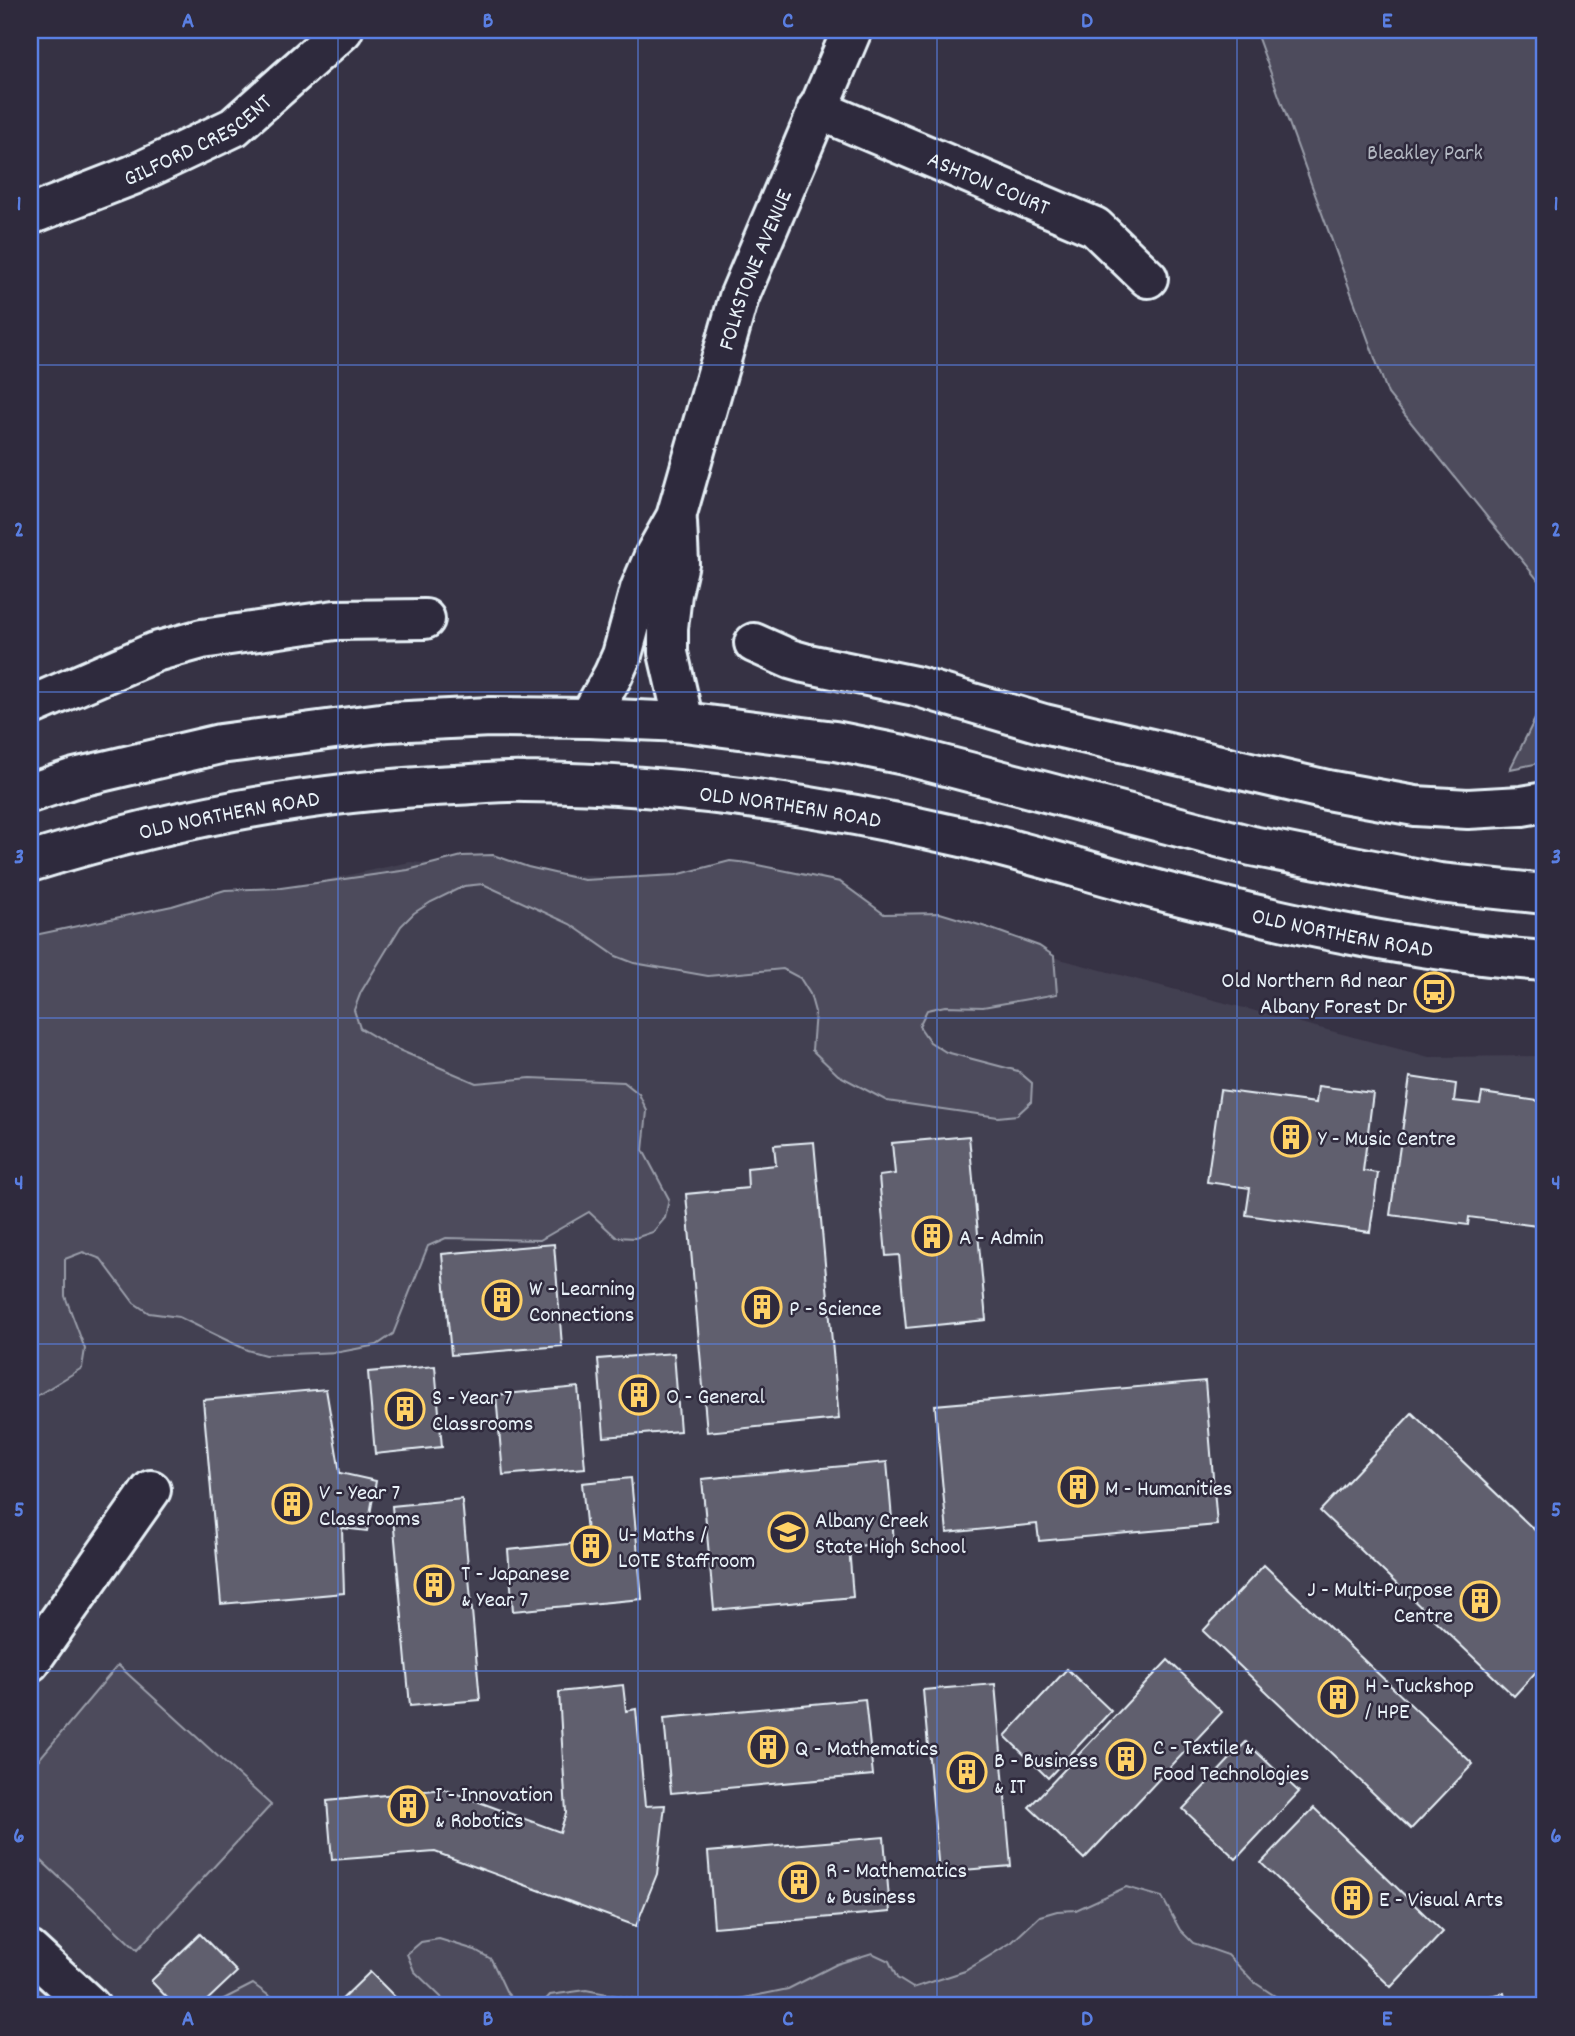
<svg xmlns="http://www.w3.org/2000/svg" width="1575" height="2036" viewBox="0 0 1575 2036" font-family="Dekko,sans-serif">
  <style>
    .built { fill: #433f51 }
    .green { fill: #4d4b5c; stroke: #9a9eaa; stroke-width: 2 }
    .building { fill: #605e6e; stroke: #e8f1f8; stroke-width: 2 }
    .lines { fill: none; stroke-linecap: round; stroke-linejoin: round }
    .minor-casing { stroke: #e8f1f8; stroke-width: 44 }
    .highway-casing { stroke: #e8f1f8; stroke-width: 44 }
    .minor { stroke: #2f2a3d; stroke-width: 38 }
    .highway { stroke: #2f2a3d; stroke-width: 38 }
    .grid { fill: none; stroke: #5a7fe2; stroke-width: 2; stroke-opacity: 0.55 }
    .labels { text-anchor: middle; stroke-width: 5; stroke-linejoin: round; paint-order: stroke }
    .street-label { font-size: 23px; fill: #e8f1f8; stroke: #2f2a3d }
    .park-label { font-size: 23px; fill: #b2b7c1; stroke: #2f2a3d }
    .poi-label { font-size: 23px; fill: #e8f1f8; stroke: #2f2a3d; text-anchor: start }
    .neatline { fill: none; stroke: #5a7fe2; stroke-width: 2.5 }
    .grid-label { font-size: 23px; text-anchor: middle; font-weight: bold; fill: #5a7fe2 }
  </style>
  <rect width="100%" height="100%" fill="#363244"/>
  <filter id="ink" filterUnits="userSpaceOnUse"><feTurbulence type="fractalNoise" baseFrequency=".0143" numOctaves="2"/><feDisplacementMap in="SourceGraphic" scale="14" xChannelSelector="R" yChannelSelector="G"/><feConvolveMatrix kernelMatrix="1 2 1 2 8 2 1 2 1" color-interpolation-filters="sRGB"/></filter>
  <g filter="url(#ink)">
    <path class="built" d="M410 862 811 893 1429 1057 1545 1056V2006H30V953L82 932Z"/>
    <g class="green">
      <path d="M1255 30H1545V589L1388 394Z"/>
      <path d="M1545 699V762L1510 769Z"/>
      <path d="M493 855 528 867 584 880 676 875 730 861 748 863 840 882 884 914 940 913 986 927 1039 946 1054 956 1057 994 983 1007 945 1006 927 1010 919 1026 930 1042 946 1052 1018 1071 1032 1083 1031 1102 1017 1115 998 1117 887 1101 838 1075 812 1050 815 1012 810 994 800 978 783 969 708 976 634 963 616 956 570 924 483 884 464 886 431 902 414 913 401 926 361 992 354 1010 360 1028 392 1047 476 1083 531 1078 624 1082 639 1094 647 1111 643 1150 669 1199 665 1218 653 1232 635 1238 616 1237 589 1212 540 1240 446 1238 428 1246 393 1334 377 1345 340 1352 265 1355 247 1350 179 1317 149 1313 134 1303 101 1259 83 1252 65 1259V1296L85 1349 82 1368 30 1400V936L172 906 225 890 281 888 408 870 462 856Z"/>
      <path d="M118 1665 271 1805 137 1950 30 1850V1770Z"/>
      <path d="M1126 1887 1162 1897 1180 1930 1193 1943 1228 1955 1254 1982 1290 2006H540L550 1995 586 1990 660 2004 734 2000 788 1989 837 1964 872 1953 889 1961 897 1978 913 1988 965 1971 1012 1942 1040 1916 1057 1911 1076 1910Z"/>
      <path d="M439 1939 475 1950 491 1959 507 1993 519 2006H445L441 1997 414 1971 407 1954 421 1942Z"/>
      <path d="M30 1959 80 2006H30Z"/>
      <path d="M253 1984 283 2006H210Z"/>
    </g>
    <g class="building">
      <path d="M1410 1077 1456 1084 1454 1101 1480 1104 1482 1093 1545 1102V1227L1469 1217 1468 1225 1390 1215Z"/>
      <path d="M1318 1086 1373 1093 1363 1171 1378 1173 1370 1232 1246 1215 1250 1188 1207 1182 1220 1090 1316 1103Z"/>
      <path d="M969 1136 986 1320 906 1328 899 1255 886 1256 879 1176 895 1174 892 1143Z"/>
      <path d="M814 1142 839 1419 707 1432 686 1194 748 1188 747 1168 776 1165 774 1145Z"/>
      <path d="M554 1244 562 1346 451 1355 442 1254Z"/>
      <path d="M674 1353 680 1431 604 1437 598 1359Z"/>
      <path d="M435 1366 442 1447 375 1454 368 1372Z"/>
      <path d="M1205 1381 1217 1525 1039 1541 1037 1524 947 1533 935 1405Z"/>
      <path d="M578 1387 585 1468 503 1475 496 1395Z"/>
      <path d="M326 1389 340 1473 376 1481 367 1531 342 1528 344 1593 221 1604 203 1400Z"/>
      <path d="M1412 1413 1545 1540V1662L1514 1696 1320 1511Z"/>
      <path d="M887 1462 894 1542 849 1547 853 1597 714 1610 702 1479Z"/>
      <path d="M631 1478 642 1599 513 1611 508 1550 588 1542 582 1483Z"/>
      <path d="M462 1499 480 1700 410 1706 392 1506Z"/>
      <path d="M1264 1565 1473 1764 1411 1829 1203 1631Z"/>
      <path d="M1168 1660 1222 1712 1084 1859 1029 1807Z"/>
      <path d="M1067 1669 1111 1711 1048 1778 1005 1736Z"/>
      <path d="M995 1684 1011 1866 939 1872 923 1690Z"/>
      <path d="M623 1685 626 1711 636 1709 645 1806 665 1805 657 1874 636 1926 435 1852 332 1860 327 1801 444 1789 560 1832 566 1813 559 1692Z"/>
      <path d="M865 1699 873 1775 671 1793 664 1718Z"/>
      <path d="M1246 1742 1299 1792 1236 1859 1183 1809Z"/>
      <path d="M1314 1808 1443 1932 1391 1987 1261 1863Z"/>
      <path d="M884 1837 890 1912 714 1927 708 1852Z"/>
      <path d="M200 1934 237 1972 201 2006H175L151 1981Z"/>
      <path d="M370 1972 404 2006H335Z"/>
      <path d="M1504 1993 1507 2006H1431L1495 1995Z"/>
    </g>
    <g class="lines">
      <g class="minor-casing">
        <g id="minor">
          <path id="s1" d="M817 109 1095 227 1148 278"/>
          <path id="s2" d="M30 215 133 175 234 127 343 30"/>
          <path d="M677 522 679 563 672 594 668 628V653L684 722"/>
          <path d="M754 643 790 659 804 663 915 686 1044 724 1327 790 1415 806 1468 809 1522 806 1545 802"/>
          <path d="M30 706 155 652 202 639 335 620 425 619"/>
          <path id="s3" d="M589 718 613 675 622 655 640 589 654 556 676 517 739 297 852 30"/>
          <path d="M30 1662 151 1490"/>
          <path d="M30 1951 90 2006"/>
        </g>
      </g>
      <g class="highway-casing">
        <g id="highway">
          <path d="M30 793 75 778 220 744 388 722 490 717 589 718 684 722 835 741 904 755 1252 846 1439 883 1545 894"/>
          <path id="s4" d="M30 862C169 819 309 791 455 785 479 784 502 781 525 782 673 783 819 804 962 837 1030 853 1097 874 1165 892 1289 924 1416 952 1545 961"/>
        </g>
      </g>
      <use href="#minor" class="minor"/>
      <use href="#highway" class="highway"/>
    </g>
  </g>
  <path class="grid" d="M338 30V2006M638 30V2006M937 30V2006M1237 30V2006M30 365H1545M30 692H1545M30 1018H1545M30 1344H1545M30 1671H1545"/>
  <defs>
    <g id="bus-ring" transform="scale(2.0125)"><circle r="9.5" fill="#2f2a3d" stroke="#ffd166" stroke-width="1.5"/><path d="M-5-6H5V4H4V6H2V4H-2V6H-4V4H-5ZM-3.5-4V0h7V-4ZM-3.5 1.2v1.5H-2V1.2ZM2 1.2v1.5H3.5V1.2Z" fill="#ffd166"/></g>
    <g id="building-ring" transform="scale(2.0125)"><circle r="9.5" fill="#2f2a3d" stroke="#ffd166" stroke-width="1.5"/><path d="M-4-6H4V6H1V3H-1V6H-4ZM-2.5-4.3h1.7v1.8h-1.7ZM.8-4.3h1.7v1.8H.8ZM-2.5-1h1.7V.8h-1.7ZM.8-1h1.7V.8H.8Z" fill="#ffd166"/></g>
    <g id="school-ring" transform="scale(2.0125)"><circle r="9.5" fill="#2f2a3d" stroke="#ffd166" stroke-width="1.5"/><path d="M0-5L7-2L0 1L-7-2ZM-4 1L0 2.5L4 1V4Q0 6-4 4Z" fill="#ffd166"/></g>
  </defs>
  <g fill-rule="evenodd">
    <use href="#bus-ring" x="1434" y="992"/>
    <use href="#building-ring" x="1291" y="1137"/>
    <use href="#building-ring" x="932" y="1236"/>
    <use href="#building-ring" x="502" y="1300"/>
    <use href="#building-ring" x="762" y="1307"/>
    <use href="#building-ring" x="639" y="1395"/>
    <use href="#building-ring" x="405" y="1409"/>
    <use href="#building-ring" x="1078" y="1487"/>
    <use href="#building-ring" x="292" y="1504"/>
    <use href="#school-ring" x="788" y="1532"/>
    <use href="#building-ring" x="591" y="1546"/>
    <use href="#building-ring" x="434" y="1585"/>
    <use href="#building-ring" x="1480" y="1601"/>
    <use href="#building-ring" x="1338" y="1697"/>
    <use href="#building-ring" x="768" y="1747"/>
    <use href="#building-ring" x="1126" y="1759"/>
    <use href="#building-ring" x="967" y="1772"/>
    <use href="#building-ring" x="408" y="1806"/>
    <use href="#building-ring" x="799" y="1882"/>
    <use href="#building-ring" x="1352" y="1898"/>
  </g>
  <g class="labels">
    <g class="street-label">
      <text dy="8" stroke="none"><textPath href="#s2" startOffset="184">GILFORD CRESCENT</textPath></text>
      <text dy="8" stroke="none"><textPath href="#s1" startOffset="187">ASHTON COURT</textPath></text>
      <text dy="8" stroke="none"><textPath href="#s3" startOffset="480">FOLKSTONE AVENUE</textPath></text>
      <text dy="8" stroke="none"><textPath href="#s4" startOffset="770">OLD NORTHERN ROAD</textPath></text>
      <text dy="8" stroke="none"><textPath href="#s4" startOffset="205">OLD NORTHERN ROAD</textPath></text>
      <text dy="8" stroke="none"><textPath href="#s4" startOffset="1337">OLD NORTHERN ROAD</textPath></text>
    </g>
    <g class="park-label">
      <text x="1425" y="159">Bleakley Park</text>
    </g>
    <g class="poi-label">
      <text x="1407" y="987" text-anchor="end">Old Northern Rd near<tspan x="1407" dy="26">Albany Forest Dr</tspan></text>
      <text x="1318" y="1145">Y - Music Centre</text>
      <text x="959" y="1244">A - Admin</text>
      <text x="529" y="1295">W - Learning<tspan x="529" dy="26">Connections</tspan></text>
      <text x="789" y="1315">P - Science</text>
      <text x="666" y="1403">O - General</text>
      <text x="432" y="1404">S - Year 7<tspan x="432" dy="26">Classrooms</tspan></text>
      <text x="1105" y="1495">M - Humanities</text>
      <text x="319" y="1499">V - Year 7<tspan x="319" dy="26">Classrooms</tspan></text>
      <text x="815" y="1527">Albany Creek<tspan x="815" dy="26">State High School</tspan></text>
      <text x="618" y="1541">U- Maths /<tspan x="618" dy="26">LOTE Staffroom</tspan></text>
      <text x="461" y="1580">T - Japanese<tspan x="461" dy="26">&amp; Year 7</tspan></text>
      <text x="1453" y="1596" text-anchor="end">J - Multi-Purpose<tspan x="1453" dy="26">Centre</tspan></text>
      <text x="1365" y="1692">H - Tuckshop<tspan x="1365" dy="26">/ HPE</tspan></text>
      <text x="1153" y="1754">C - Textile &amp;<tspan x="1153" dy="26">Food Technologies</tspan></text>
      <text x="795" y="1755">Q - Mathematics</text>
      <text x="994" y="1767">B - Business<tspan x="994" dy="26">&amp; IT</tspan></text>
      <text x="435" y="1801">I - Innovation<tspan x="435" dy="26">&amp; Robotics</tspan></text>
      <text x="826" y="1877">R - Mathematics<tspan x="826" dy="26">&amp; Business</tspan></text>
      <text x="1379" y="1906">E - Visual Arts</text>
    </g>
  </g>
  <rect width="1575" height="2036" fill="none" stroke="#2f2a3d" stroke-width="77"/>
  <rect x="38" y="38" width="1498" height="1959" class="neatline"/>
  <g class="grid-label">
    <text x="188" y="27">A</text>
    <text x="488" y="27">B</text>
    <text x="788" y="27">C</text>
    <text x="1087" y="27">D</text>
    <text x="1387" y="27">E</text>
    <text x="19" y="210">1</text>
    <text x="1556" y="210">1</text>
    <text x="19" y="536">2</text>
    <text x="1556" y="536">2</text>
    <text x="19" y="863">3</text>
    <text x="1556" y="863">3</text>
    <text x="19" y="1189">4</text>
    <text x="1556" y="1189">4</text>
    <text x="19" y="1516">5</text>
    <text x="1556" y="1516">5</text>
    <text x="19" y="1842">6</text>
    <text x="1556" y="1842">6</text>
    <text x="188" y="2025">A</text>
    <text x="488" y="2025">B</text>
    <text x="788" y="2025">C</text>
    <text x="1087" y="2025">D</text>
    <text x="1387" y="2025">E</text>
  </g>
</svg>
